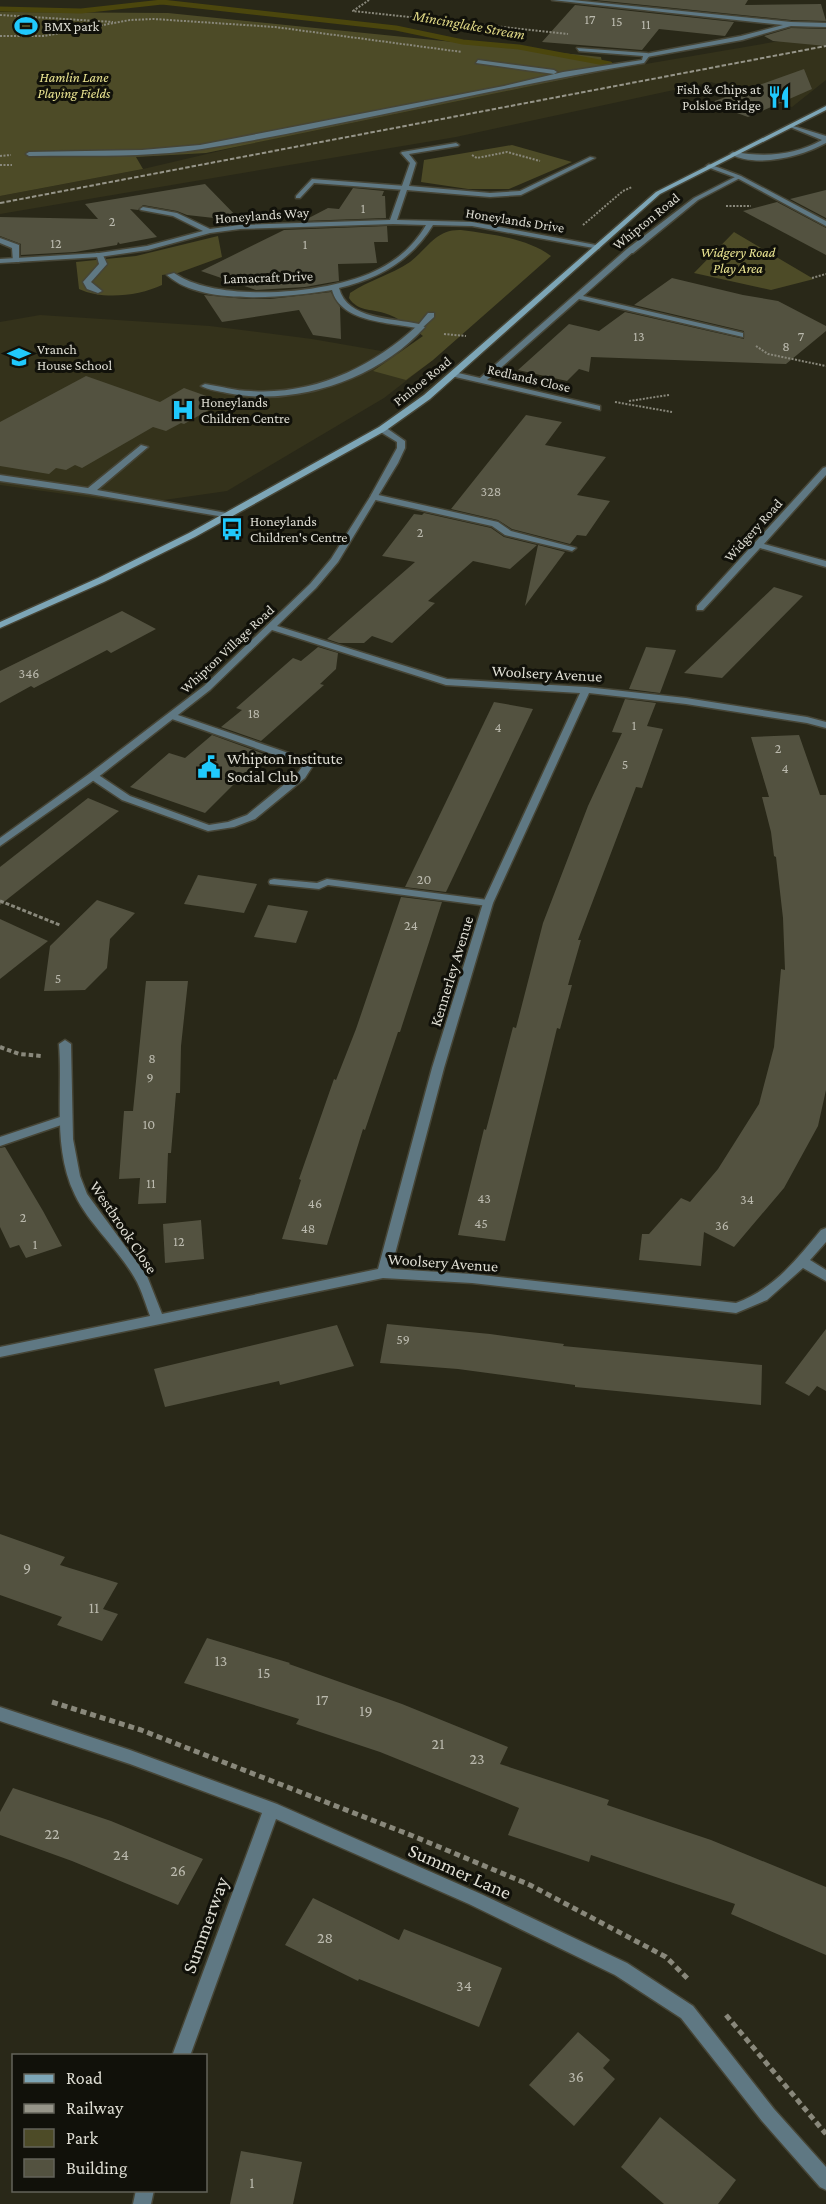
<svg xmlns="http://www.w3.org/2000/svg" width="826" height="2204" viewBox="0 0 826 2204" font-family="'Crimson Pro',serif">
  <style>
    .built { fill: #34321b }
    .green { fill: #4d4b27 }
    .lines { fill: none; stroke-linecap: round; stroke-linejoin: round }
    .stream { stroke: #4b460d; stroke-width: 5 }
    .building { fill: #535240 }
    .service-casing { stroke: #464536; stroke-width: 3 }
    .pedestrian-casing { stroke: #464536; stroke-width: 3 }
    .minor-casing { stroke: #464536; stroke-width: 3 }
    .secondary-casing { stroke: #464536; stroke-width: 3 }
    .path-far3 { stroke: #89887b; stroke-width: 2; stroke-dasharray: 2 1.5; stroke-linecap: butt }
    .path-far2 { stroke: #89887b; stroke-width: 3; stroke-dasharray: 4 2; stroke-linecap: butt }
    .path-far1 { stroke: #89887b; stroke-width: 4; stroke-dasharray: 4.5 3; stroke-linecap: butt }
    .path { stroke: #89887b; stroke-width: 5; stroke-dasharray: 6 4; stroke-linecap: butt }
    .service { fill: #5f7883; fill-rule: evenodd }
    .pedestrian { fill: #5f7883; fill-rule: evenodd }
    .minor { fill: #5f7883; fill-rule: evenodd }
    .secondary { fill: #7da6b7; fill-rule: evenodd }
    .rail { stroke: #969589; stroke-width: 2; stroke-dasharray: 4.5 2; stroke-linecap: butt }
    .labels { text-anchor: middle; stroke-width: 6; stroke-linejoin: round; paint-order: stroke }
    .number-label { font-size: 14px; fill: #bbbaae }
    .far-poi-label { font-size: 14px; fill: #deddd3; stroke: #11110a; text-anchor: start }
    .far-park-label { font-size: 14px; font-style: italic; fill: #eae491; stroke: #11110a }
    .far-street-label { font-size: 14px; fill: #deddd3; stroke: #11110a }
    .far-water-label { font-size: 15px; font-style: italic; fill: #ded785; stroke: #11110a }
    .street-label { font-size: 16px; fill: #deddd3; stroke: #11110a }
    .poi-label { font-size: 16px; fill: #deddd3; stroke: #11110a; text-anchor: start }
    .near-number-label { font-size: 16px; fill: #bbbaae }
    .near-street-label { font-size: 20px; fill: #deddd3; stroke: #11110a }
  </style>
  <rect width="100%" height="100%" fill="#292818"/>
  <g class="built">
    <path d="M826 33V80L792 107 711 82 456 137 0 214V196L143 169 310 130 599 72Z"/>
    <path d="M40 315 210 326 312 339 433 360 384 398 227 491 136 504 0 485V322Z"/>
  </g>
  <g class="green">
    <path d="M0 12 168 13 601 57 603 68 599 72 206 153 136 157 143 169 0 196Z"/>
    <path d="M512 145 572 162 509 189H468L421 182 424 160Z"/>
    <path d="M461 230C490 234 527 238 551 256L433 360 406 380 373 371 423 336C411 327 398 317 384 313 371 309 357 311 349 298L350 293C369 280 391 275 410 262 428 248 436 229 461 230Z"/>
    <path d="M734 232 812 278 814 279 771 290 694 273Z"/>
    <path d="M218 236 222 257 178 273 162 275V285C139 296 102 300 79 289L76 262 136 256Z"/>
  </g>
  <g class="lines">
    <path class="stream" d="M0 9 81 11 162 2 396 28 463 42 519 47 610 64"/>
  </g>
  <g class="building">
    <path d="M595 0H748L745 5 821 4 826 21 791 20Z"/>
    <path d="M575 5 734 22 725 36 659 29 642 50 542 42Z"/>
    <path d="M791 28 826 29V46L773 41 764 36Z"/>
    <path d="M804 69 812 89 748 117 709 103Z"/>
    <path d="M205 184 241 221 187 215 177 211 143 205 138 210 130 209 157 237 120 244 118 242 117 245 75 252 21 255V244L0 236V217L98 219 85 204Z"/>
    <path d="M353 188 384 191 382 196H385L386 218 303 221 328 208 339 209Z"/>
    <path d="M826 190V218L790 199Z"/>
    <path d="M777 202 826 228V255L743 211Z"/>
    <path d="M387 226 388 242H374L377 263 338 264 339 281 333 282 305 287 256 290 201 271 284 230Z"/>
    <path d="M672 278 743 295 778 301 826 326V331L786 364 591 357 589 372 579 369 567 381 518 370 569 324 599 331 625 312 744 339V331L634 305Z"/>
    <path d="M331 292 340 307 341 339 313 335 299 310 222 322 204 295 246 299H270Z"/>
    <path d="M86 376 160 402 184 388 223 402 184 424 181 423 166 431 153 427 82 468 75 465 66 470 56 468 49 474 0 466V422Z"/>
    <path d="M526 415 562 422 545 445 606 457 577 495 610 501 586 536 577 535 570 544 512 529 498 520 451 509Z"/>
    <path d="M424 513 491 528 504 537 537 545 510 569 473 561 428 601 435 603 392 643 372 636 364 643H339L327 639 415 562 382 556 414 514 422 515Z"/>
    <path d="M538 545 565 552 525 606Z"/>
    <path d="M774 587 803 596 722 678 684 673Z"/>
    <path d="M122 611 156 629 111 653 107 650 34 688 31 686 0 703V671Z"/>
    <path d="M318 647 338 653 336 669 320 684 324 685 261 741 221 727 242 710 236 708 293 658 301 661Z"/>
    <path d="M646 647 676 650 660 693 629 689Z"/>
    <path d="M625 699 656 703 647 726 663 729 642 788 636 787 578 940H581L568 985H572L560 1029 557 1028 505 1241 458 1235 484 1129 486 1130 513 1027 516 1028 543 923 588 806 622 733 612 732Z"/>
    <path d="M494 702 533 709 446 892 405 887Z"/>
    <path d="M212 735 264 754 205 813 130 787 169 753 185 758Z"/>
    <path d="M799 735 820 795H826V1090L818 1126 784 1188 734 1247 704 1232 701 1266 639 1260 642 1234H649L681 1198 690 1202 718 1169 759 1104 774 1047 781 969 785 970 783 918 776 857 774 856 771 832 762 797H769L751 737Z"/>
    <path d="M88 798 119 811 0 905V867Z"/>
    <path d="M198 875 257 884 244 913 184 904Z"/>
    <path d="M401 897 442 902 400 1032H398L365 1130 363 1129 327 1245 282 1239 301 1180 299 1179 334 1079 336 1080 356 1029Z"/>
    <path d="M97 900 135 913 110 939 107 968 85 990 44 991 50 946Z"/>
    <path d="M268 905 308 911 296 943 254 937Z"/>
    <path d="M0 919 48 941 0 979Z"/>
    <path d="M146 981H188L181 1046 180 1093H176L171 1153H168L166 1203 138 1204 140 1178 119 1179 124 1111H133Z"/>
    <path d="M5 1147 43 1211 62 1246 26 1258 19 1245 10 1248 0 1227V1148Z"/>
    <path d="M201 1220 204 1259 165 1263 163 1224Z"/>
    <path d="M387 1324 490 1334 564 1344 563 1346 762 1365 761 1405 575 1387V1385L458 1369 380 1363Z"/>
    <path d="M337 1325 354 1366 280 1385 279 1381 165 1407 154 1369Z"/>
    <path d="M826 1329V1391L817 1386 809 1396 785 1383Z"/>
    <path d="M0 1534 65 1557 60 1565 118 1583 103 1609 118 1614 102 1641 57 1625 62 1617 0 1595Z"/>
    <path d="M207 1638 290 1663 289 1664 402 1704 508 1747 500 1764 609 1800 607 1805 711 1840 826 1887V1955L731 1914 735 1904 591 1855 589 1862 508 1835 519 1808 380 1752 296 1724 299 1719 184 1683Z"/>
    <path d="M13 1788 111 1821 203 1859 178 1905 72 1861 0 1835V1812Z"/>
    <path d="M313 1898 399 1940 404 1929 502 1968 479 2027 359 1979 358 1981 285 1945Z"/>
    <path d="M578 2032 610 2060 603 2068 615 2079 574 2126 529 2085Z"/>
    <path d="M660 2117 736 2180 718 2204H664L621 2167Z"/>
    <path d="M241 2151 302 2162 293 2204H230Z"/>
  </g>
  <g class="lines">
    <g class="service-casing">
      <g id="service">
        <path d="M577 48 647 53 650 55 644 63C496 87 350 125 202 149 145 158 86 155 29 156L26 154 29 152 142 150 200 145 504 86 563 72 642 60 643 56 579 51Z"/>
        <path d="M478 60 554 70 557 72 554 74 476 63Z"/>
        <path d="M790 125 826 136V143C801 157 756 168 730 154L733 152C765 157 793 156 822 140L790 127Z"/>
        <path d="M312 179 405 186 408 188 405 190 314 183 300 198H296V196Z"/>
        <path d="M0 238 19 245V262H13L12 248 0 243Z"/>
        <path d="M96 253H102L107 264 91 282 102 291 98 293 87 289 83 282 99 264Z"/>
        <path d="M418 325 425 327C378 379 296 407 227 393 219 391 208 390 201 386L205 384C220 386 235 391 251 391 315 395 372 367 418 325Z"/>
        <path d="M141 445 148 447 97 490 227 513 231 516 230 518 90 494 0 481V475L88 488Z"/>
        <path d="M374 494 498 522 511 531 576 548 572 551 505 535 492 526 371 499V495Z"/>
        <path d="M172 713 306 759 312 767 305 778 255 819 234 827 208 831 122 800 89 778V774H97L130 796 209 825 228 822 247 815 297 774 302 767 298 763 169 718V714Z"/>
        <path d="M274 879 317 883 327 879 488 900 493 903 488 906 328 885 319 889 270 884 269 882 270 880Z"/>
        <path d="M66 1115 72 1119 70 1122 0 1146V1137Z"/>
      </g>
    </g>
    <g class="pedestrian-casing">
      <path id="pedestrian" d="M737 176 742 177 698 200 633 253H627V249L694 198Z"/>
    </g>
    <g class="minor-casing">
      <g id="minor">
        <path d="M552 0H572L791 22 826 23V27L791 26 742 40 647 57 645 54 741 36 783 25Z"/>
        <path d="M456 143 459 145 458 146 409 154 416 163 409 186 490 193 520 191 590 157 595 158 521 195 490 197 407 190 397 220 472 222 596 245 600 247 599 249 472 226 433 225C412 260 378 279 339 288 347 320 393 318 419 324L428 313H434V317L421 329C393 322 341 324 332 290 288 297 202 307 167 275L174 273C218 304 333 294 379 269 399 259 415 244 426 225L393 224 240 229 210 233 148 250 99 257 0 263V259L99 253 147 246 203 231 173 216 141 210 140 209 143 207 177 213 210 229 240 225 390 220 410 163 401 153 402 152Z"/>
        <path d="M709 164 741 176 826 221V226L737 178 707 167 706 166Z"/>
        <path d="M627 249 634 251 583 296 743 333V337L579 299 487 380 600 406V410L451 376V372H454L480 378Z"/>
        <path d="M379 427H385L405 441V448L398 463 338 562 316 588 277 626 447 679 586 687 686 698 807 717 826 722V728L807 723 686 704 589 693 493 903 444 1068 391 1269 472 1274 736 1303C773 1290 797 1259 821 1230L826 1228V1242L810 1260 826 1270V1281L803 1268 767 1300 736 1313 472 1283 383 1278 0 1357V1347L150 1316C146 1305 142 1292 137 1282 120 1250 90 1226 75 1195 52 1148 63 1094 59 1044L65 1040 71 1044 73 1139 80 1176 87 1194 147 1276 162 1314 378 1269 432 1068 483 903 580 693 446 685 272 630 210 690 97 778 0 846V838L89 774 204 686 310 584 331 559 370 497 397 448V442L379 431Z"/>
        <path d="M826 467V475L764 544 826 561V567L760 548 703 610H697V606L823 468Z"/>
        <path d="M0 1707 130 1750 277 1804 481 1894 627 1963 693 2006 774 2109 826 2167V2190L820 2187 762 2121 681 2018 615 1975 469 1904 276 1819 190 2056H172L262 1813 130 1764 0 1721Z"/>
        <path d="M136 2190H154L151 2204H133Z"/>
      </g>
    </g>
    <g class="secondary-casing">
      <path id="secondary" d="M826 106V110L660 194 430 399 385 431 195 537 104 582 0 628V622L98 578 189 533 379 427 424 395 656 192Z"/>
    </g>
    <g class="path-far3">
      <path d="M369 0 353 11 568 34"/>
      <path d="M0 15 113 22"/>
      <path d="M0 36H44L130 20 154 19 275 27 462 52"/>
      <path d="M472 155 477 158 507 152 540 161"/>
      <path d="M0 156 11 155"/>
      <path d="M0 165H12"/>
      <path d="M726 206H751"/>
      <path d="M583 225 623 191 632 187"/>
      <path d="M812 278 826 274"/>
      <path d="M444 334 466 336"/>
      <path d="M756 346 768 354 826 366"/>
      <path d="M629 401 669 395"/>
      <path d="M615 402 672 412"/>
    </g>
    <path class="path-far2" d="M0 901 60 925"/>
    <path class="path-far1" d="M0 1047 19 1054 42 1056"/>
    <g class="path">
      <path d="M52 1702 141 1730 413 1836 530 1885 666 1957 690 1981"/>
      <path d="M726 2015 826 2134"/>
    </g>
    <use href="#service" class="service"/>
    <use href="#pedestrian" class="pedestrian"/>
    <use href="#minor" class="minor"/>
    <use href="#secondary" class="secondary"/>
    <path class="rail" d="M0 203 826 46"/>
  </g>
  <defs>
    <g id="stadium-bare" transform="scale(1.8)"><path d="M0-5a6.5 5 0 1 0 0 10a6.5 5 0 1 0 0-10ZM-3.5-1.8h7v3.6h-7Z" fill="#20c9fd" stroke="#11110a" stroke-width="2.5" paint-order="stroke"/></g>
    <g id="restaurant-bare" transform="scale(1.8)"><path d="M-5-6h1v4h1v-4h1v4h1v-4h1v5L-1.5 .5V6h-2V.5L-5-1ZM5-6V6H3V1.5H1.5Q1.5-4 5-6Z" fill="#20c9fd" stroke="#11110a" stroke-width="2.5" paint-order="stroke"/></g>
    <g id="school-bare" transform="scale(1.8)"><path d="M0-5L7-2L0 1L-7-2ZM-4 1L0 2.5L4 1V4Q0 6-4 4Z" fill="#20c9fd" stroke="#11110a" stroke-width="2.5" paint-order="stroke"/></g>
    <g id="hospital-bare" transform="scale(1.8)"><path d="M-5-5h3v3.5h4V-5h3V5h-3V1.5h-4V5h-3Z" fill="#20c9fd" stroke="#11110a" stroke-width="2.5" paint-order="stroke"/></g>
    <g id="bus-bare" transform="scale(1.8)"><path d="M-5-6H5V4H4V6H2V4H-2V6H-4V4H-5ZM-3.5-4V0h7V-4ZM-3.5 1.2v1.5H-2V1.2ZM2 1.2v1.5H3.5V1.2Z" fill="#20c9fd" stroke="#11110a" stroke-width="2.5" paint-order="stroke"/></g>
    <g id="civic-bare" transform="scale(1.8)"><path d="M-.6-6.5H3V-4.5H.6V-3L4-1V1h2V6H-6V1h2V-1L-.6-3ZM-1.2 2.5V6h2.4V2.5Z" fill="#20c9fd" stroke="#11110a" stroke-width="2.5" paint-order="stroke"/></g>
  </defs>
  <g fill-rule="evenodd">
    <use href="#stadium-bare" x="26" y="26"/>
    <use href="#restaurant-bare" x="779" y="97"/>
    <use href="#school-bare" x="19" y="357"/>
    <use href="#hospital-bare" x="183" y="410"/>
    <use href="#bus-bare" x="232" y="529"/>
    <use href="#civic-bare" x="209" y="767"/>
  </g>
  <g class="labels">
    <g class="number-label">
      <text x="590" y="24">17</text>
      <text x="617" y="26">15</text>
      <text x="646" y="29">11</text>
      <text x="363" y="213">1</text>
      <text x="112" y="226">2</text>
      <text x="56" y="248">12</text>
      <text x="305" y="249">1</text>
      <text x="639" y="341">13</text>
      <text x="801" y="341">7</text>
      <text x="786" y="351">8</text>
      <text x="491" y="496">328</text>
      <text x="420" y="537">2</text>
      <text x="29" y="678">346</text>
      <text x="254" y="718">18</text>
      <text x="634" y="730">1</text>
      <text x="498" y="732">4</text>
      <text x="778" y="753">2</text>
      <text x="625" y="769">5</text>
      <text x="785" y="773">4</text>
      <text x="424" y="884">20</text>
      <text x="411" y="930">24</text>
      <text x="58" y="983">5</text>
      <text x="152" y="1063">8</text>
      <text x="150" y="1082">9</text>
      <text x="149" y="1129">10</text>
      <text x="151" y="1188">11</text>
      <text x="484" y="1203">43</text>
      <text x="747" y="1204">34</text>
      <text x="315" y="1208">46</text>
      <text x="23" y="1222">2</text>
      <text x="481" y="1228">45</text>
      <text x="722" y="1230">36</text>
      <text x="308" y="1233">48</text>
      <text x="179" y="1246">12</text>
      <text x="35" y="1249">1</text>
      <text x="403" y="1344">59</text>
    </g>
    <g class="far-poi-label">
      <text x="44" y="31">BMX park</text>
      <text x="761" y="94" text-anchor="end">Fish &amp; Chips at<tspan x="761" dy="16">Polsloe Bridge</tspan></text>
      <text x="37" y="354">Vranch<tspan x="37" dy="16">House School</tspan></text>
      <text x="201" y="407">Honeylands<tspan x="201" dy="16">Children Centre</tspan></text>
      <text x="250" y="526">Honeylands<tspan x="250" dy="16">Children's Centre</tspan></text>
    </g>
    <g class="far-park-label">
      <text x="74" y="82">Hamlin Lane<tspan x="74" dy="16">Playing Fields</tspan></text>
      <text x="738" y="257">Widgery Road<tspan x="738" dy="16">Play Area</tspan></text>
    </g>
    <g class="far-street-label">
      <text transform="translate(262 215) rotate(-4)" y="5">Honeylands Way</text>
      <text transform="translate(515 220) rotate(9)" y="5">Honeylands Drive</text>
      <text transform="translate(646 221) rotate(-39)" y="5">Whipton Road</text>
      <text transform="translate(268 277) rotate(-2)" y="5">Lamacraft Drive</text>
      <text transform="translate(529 378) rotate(13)" y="5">Redlands Close</text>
      <text transform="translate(422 381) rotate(-39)" y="5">Pinhoe Road</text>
      <text transform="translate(753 530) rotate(-48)" y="5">Widgery Road</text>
      <text transform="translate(227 649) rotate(-43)" y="5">Whipton Village Road</text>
    </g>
    <g class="far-water-label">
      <text transform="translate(469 25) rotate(10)" y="5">Mincinglake Stream</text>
    </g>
    <g class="street-label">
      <text transform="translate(547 673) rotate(3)" y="6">Woolsery Avenue</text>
      <text transform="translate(451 971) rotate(-73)" y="6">Kennerley Avenue</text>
      <text transform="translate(124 1227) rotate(56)" y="6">Westbrook Close</text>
      <text transform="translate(443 1262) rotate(4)" y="6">Woolsery Avenue</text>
    </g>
    <g class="poi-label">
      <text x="227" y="764">Whipton Institute<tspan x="227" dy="18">Social Club</tspan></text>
    </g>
    <g class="near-number-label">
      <text x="27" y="1573">9</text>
      <text x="94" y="1613">11</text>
      <text x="221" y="1666">13</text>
      <text x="264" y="1678">15</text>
      <text x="322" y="1705">17</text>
      <text x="366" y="1716">19</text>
      <text x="438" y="1749">21</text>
      <text x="477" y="1764">23</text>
      <text x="52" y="1839">22</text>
      <text x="121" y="1860">24</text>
      <text x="178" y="1876">26</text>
      <text x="325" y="1943">28</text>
      <text x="464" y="1991">34</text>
      <text x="576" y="2082">36</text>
      <text x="252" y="2188">1</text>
    </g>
    <g class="near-street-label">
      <text transform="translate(460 1871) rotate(24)" y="7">Summer Lane</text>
      <text transform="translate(205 1925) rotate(-70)" y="7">Summerway</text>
    </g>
  </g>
  <rect x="12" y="2054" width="195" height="138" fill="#11110a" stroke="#63635a" stroke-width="1.5"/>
  <rect x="24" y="2074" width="30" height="9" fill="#7da6b7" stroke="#63635a" stroke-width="1.5"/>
  <text x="66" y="2084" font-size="18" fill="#deddd3">Road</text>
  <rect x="24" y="2104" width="30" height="9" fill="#969589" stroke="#63635a" stroke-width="1.5"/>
  <text x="66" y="2114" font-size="18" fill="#deddd3">Railway</text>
  <rect x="24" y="2129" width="30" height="18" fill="#4d4b27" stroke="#63635a" stroke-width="1.5"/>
  <text x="66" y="2144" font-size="18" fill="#deddd3">Park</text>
  <rect x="24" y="2159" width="30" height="18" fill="#535240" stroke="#63635a" stroke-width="1.5"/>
  <text x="66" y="2174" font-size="18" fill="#deddd3">Building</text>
</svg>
